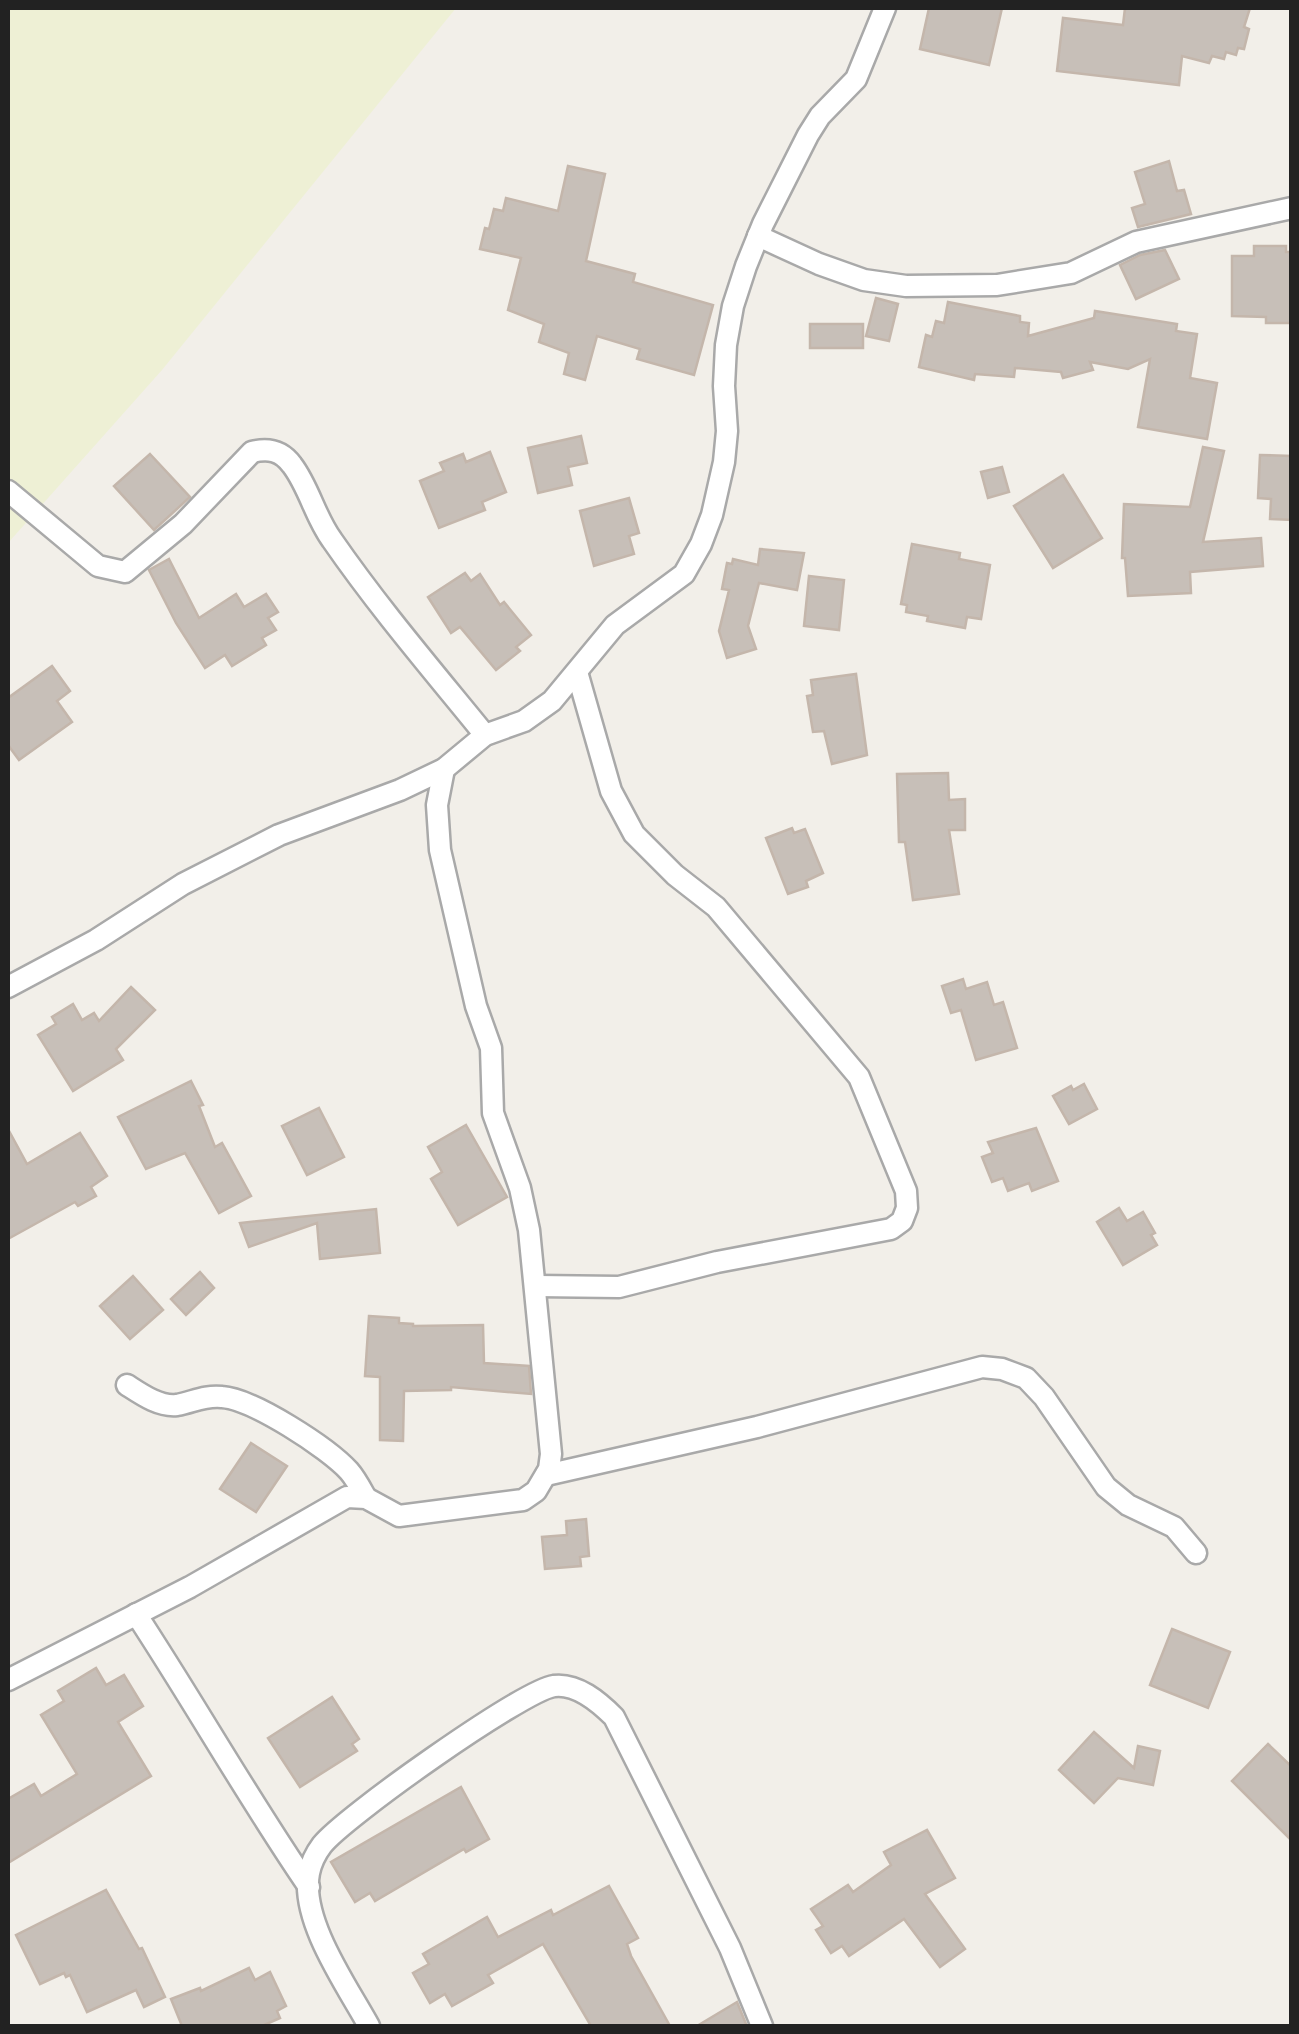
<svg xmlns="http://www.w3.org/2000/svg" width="1299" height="2034" viewBox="0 0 1299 2034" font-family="'DejaVu Sans',sans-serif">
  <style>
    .farmland { fill: #eef0d5 }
    .building { fill: #c7bfb8; stroke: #c4b6ab; stroke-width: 2.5 }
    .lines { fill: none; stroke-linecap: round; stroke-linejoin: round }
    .street-casing { stroke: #a9a9a9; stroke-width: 25 }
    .street { stroke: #fff; stroke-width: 20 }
  </style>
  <rect width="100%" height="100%" fill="#f2efe9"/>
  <path class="farmland" d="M8 8H456L162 370 8 543Z"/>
  <g class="building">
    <path d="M929 8H1002L989 65 920 49Z"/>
    <path d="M1125 8H1250L1244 27 1249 29 1244 49 1238 48 1236 55 1226 52 1224 59 1212 56 1209 63 1182 56 1179 85 1057 71 1063 18 1123 25Z"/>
    <path d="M1169 161 1177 191 1184 190 1191 214 1138 227 1132 208 1145 204 1135 172Z"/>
    <path d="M568 166 605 174 586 261 635 274 633 282 713 305 694 375 637 359 640 349 597 336 585 380 564 374 569 353 539 342 544 324 508 310 521 258 480 249 485 228 489 229 494 209 503 211 506 198 558 211Z"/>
    <path d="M1254 246H1286V252H1292V323H1266V317L1232 316V256H1254Z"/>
    <path d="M1165 250 1179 279 1136 299 1120 265 1140 255Z"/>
    <path d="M876 298 898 304 889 341 866 336Z"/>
    <path d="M948 302 1020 316V322L1029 323 1028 336 1094 318 1095 311 1177 324 1176 331 1197 334 1190 378 1217 383 1207 439 1138 427 1150 359 1128 369 1090 362 1093 370 1063 378 1061 372 1015 368 1014 377 975 374 974 380 919 367 926 335 932 337 936 321 944 323Z"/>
    <rect x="810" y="324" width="53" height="24"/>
    <path d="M581 436 587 463 568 467 572 485 538 493 528 448Z"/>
    <path d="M1203 447 1224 451 1203 542 1261 538 1263 566 1190 572 1191 593 1128 596 1125 558H1122L1124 504 1190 507Z"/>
    <path d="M490 452 506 492 482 502 485 510 439 528 420 481 444 471 440 463 463 454 466 462Z"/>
    <path d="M150 454 190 497 154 530 114 486Z"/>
    <path d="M1260 455 1292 456V520L1270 519 1271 499 1258 498Z"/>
    <path d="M1002 467 1009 492 988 498 981 472Z"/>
    <path d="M1063 475 1102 538 1053 568 1014 506Z"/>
    <path d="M629 498 639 533 629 536 634 554 594 566 580 511Z"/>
    <path d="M912 544 960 553 959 559 990 565 981 619 967 617 965 628 927 621 928 616 906 612 907 605 901 604Z"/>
    <path d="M760 549 804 553 797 590 759 583 748 626 756 649 727 658 719 631 729 590 722 589 727 563 732 564 733 559 758 565Z"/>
    <path d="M169 559 199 618 236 594 244 607 266 594 278 612 268 618 276 630 262 638 266 645 232 666 225 655 205 668 176 623 149 570Z"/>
    <path d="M465 573 471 581 480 574 500 605 504 602 531 635 516 647 520 651 496 670 460 627 451 633 428 597Z"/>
    <path d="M809 576 844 580 839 630 804 626Z"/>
    <path d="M52 666 70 691 57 701 72 722 19 760 8 745V698Z"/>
    <path d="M856 674 867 755 832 764 824 731 813 732 807 696 813 695 811 680Z"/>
    <path d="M948 773 949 800 965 799V830H949L959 894 913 900 905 842H899L897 774Z"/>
    <path d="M792 828 794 833 805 829 823 873 806 881 808 887 788 894 766 838Z"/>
    <path d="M963 979 966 989 987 982 994 1005 1003 1002 1017 1048 976 1060 961 1010 951 1013 942 986Z"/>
    <path d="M131 987 155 1010 116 1049 123 1060 73 1091 38 1035 56 1024 52 1017 73 1004 82 1020 94 1013 99 1021Z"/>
    <path d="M191 1081 203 1105 199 1106 215 1147 222 1143 251 1196 219 1213 185 1153 146 1169 118 1117Z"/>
    <path d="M1084 1084 1097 1109 1069 1124 1053 1096 1071 1086 1073 1090Z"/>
    <path d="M319 1108 344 1157 307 1175 282 1126Z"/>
    <path d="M466 1125 507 1197 458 1225 431 1179 442 1172 428 1147Z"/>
    <path d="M1036 1128 1058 1181 1032 1191 1029 1183 1008 1191 1003 1178 992 1182 982 1157 993 1153 988 1142Z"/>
    <path d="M8 1129 27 1164 80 1133 107 1176 91 1187 96 1196 78 1206 75 1202 8 1239Z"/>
    <path d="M1119 1208 1127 1221 1143 1212 1155 1233 1151 1235 1157 1245 1123 1265 1097 1222Z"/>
    <path d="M376 1209 380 1253 320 1259 317 1223 249 1247 240 1223Z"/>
    <path d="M200 1272 214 1288 186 1315 171 1299Z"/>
    <path d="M133 1276 163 1310 130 1339 100 1306Z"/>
    <path d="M369 1316 399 1318V1323L413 1324V1326L483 1325 484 1363 529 1366 531 1394 451 1387V1390L404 1391 403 1441 380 1440V1377L365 1376Z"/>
    <path d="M251 1443 287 1466 256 1512 220 1489Z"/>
    <path d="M586 1519 589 1556 580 1557 581 1566 545 1569 542 1537 567 1535 566 1521Z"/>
    <path d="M1172 1629 1230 1652 1208 1708 1150 1685Z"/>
    <path d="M96 1668 106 1685 124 1675 143 1706 118 1722 151 1776 8 1863V1799L34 1784 41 1796 77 1774 41 1715 64 1701 58 1691Z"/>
    <path d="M332 1697 359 1739 352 1744 357 1751 300 1787 268 1738Z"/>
    <path d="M1094 1732 1134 1768 1138 1746 1160 1751 1153 1785 1118 1778 1094 1803 1059 1770Z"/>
    <path d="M1268 1744 1292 1767V1841L1232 1781Z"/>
    <path d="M461 1787 489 1839 466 1852 464 1849 375 1901 370 1893 355 1902 331 1862Z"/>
    <path d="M927 1830 955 1878 925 1894 965 1949 940 1967 904 1919 849 1956 842 1946 831 1953 816 1930 823 1926 811 1909 848 1885 853 1892 891 1865 884 1852Z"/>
    <path d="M609 1886 638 1938 627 1944 631 1956 670 2026H591L543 1944 488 1975 493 1983 452 2006 445 1994 430 2003 413 1973 429 1964 423 1954 487 1917 498 1937 551 1910 553 1915Z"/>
    <path d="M106 1890 139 1949 142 1948 165 1997 144 2007 136 1990 87 2012 70 1975 66 1977 64 1973 40 1984 16 1935Z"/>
    <path d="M249 1968 255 1980 270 1972 286 2006 277 2011 280 2018 262 2026H182L171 1999 200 1988 201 1991Z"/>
    <path d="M737 2002 746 2024 742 2026H697Z"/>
  </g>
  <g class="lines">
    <g class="street-casing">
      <g id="street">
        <path d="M758 236 819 264 864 280 906 286 997 285 1071 273 1136 242 1292 208"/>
        <path d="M8 491 98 566 125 572 183 524 252 452C268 448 281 450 292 465 309 487 315 517 332 540 379 608 433 671 485 735"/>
        <path d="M8 987 96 940 183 884 279 835 400 790 444 769 485 735 524 721 552 701 615 625 684 574 701 544 712 515 724 462 727 431 724 386 726 345 733 306 746 266 763 224 808 135 820 116 856 79 885 8"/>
        <path d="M537 1286 619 1287 717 1262 891 1229 902 1221 907 1208 906 1191 859 1077 716 907 675 875 634 834 611 791 577 672"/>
        <path d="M127 1385C141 1394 159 1407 177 1405 193 1402 205 1395 222 1397 253 1399 328 1448 349 1471 356 1479 361 1489 366 1498"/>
        <path d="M546 1475 757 1427 982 1367 1002 1369 1026 1378 1044 1397 1106 1487 1128 1505 1174 1527 1196 1553"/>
        <path d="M136 1614C195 1704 248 1798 309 1887"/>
        <path d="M8 1680 190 1587 347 1497 366 1498 399 1516 523 1500 536 1491 549 1469 551 1454 529 1230 520 1188 493 1113 491 1048 476 1006 440 850 437 805 444 769"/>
        <path d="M369 2026C347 1986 300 1920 309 1873 311 1863 316 1853 322 1845 344 1817 522 1691 554 1686 577 1683 599 1702 614 1717L730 1948 762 2026"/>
      </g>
    </g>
    <use href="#street" class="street"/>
  </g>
  <rect width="1299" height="2034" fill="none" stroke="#222222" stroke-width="20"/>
</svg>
